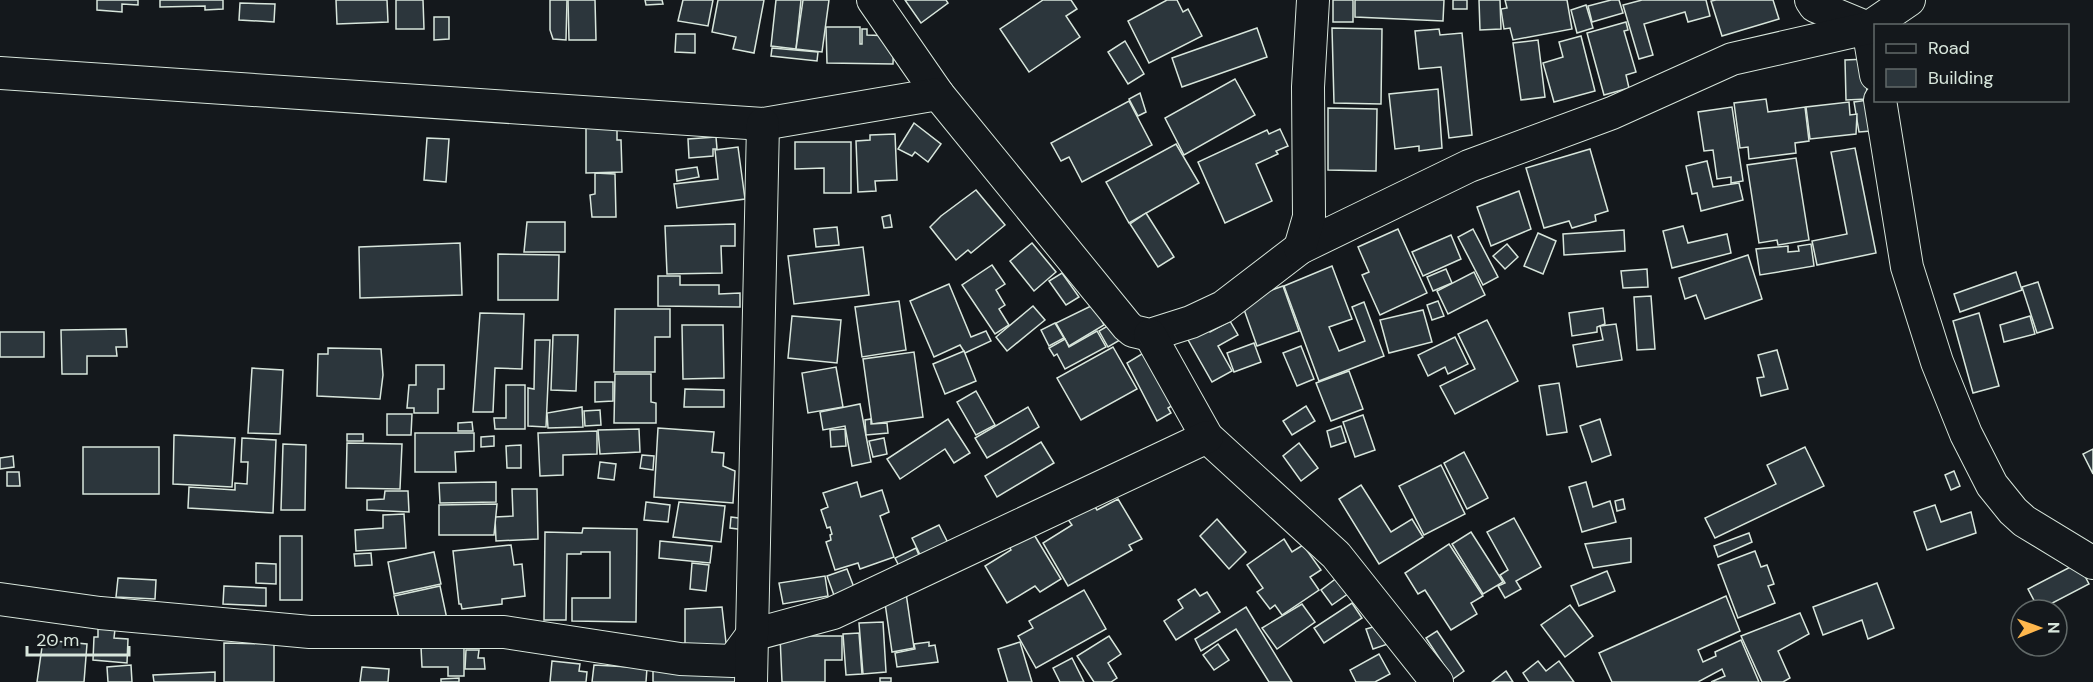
<svg xmlns="http://www.w3.org/2000/svg" width="2093" height="682" viewBox="0 0 2093 682" font-family="'DM Sans',sans-serif">
  <style>
    .building { fill: #2c363c; stroke: #d8e6dc; stroke-width: 1.5 }
    .lines { fill: none; stroke-linecap: round; stroke-linejoin: round }
    .minor-casing { stroke: #d8e6dc; stroke-width: 34 }
    .minor { stroke: #14181c; stroke-width: 32 }
  </style>
  <rect width="100%" height="100%" fill="#14181c"/>
  <g class="building">
    <path d="M97 0H138V5L122 4V12L97 10Z"/>
    <path d="M160 0H223V9L205 10V6L160 7Z"/>
    <path d="M336 0H387L388 22 337 24Z"/>
    <path d="M396 0H423L424 29H396Z"/>
    <path d="M550 0H567L566 40 553 39 550 30Z"/>
    <path d="M568 0H595L596 40H569Z"/>
    <path d="M645 0H662L663 4 646 5Z"/>
    <path d="M683 0H713L708 26 678 21Z"/>
    <path d="M718 0H764L754 53 733 49 736 37 712 32Z"/>
    <path d="M776 0H801L796 49 771 46Z"/>
    <path d="M803 0H829L822 52 796 49Z"/>
    <path d="M905 0H946L948 3 921 23Z"/>
    <path d="M1043 0H1071L1077 9 1066 16 1080 37 1029 72 1000 29Z"/>
    <path d="M1167 0H1177L1183 12 1188 9 1202 36 1149 63 1128 21Z"/>
    <rect x="1333" y="0" width="20" height="22"/>
    <path d="M1355 0H1444L1443 21 1355 17Z"/>
    <rect x="1453" y="0" width="14" height="9"/>
    <path d="M1479 0H1500L1501 29 1480 30Z"/>
    <path d="M1505 0H1567L1572 29 1513 40 1510 28 1504 29 1501 9 1507 8Z"/>
    <path d="M1611 0H1619L1623 13 1592 22 1588 6Z"/>
    <path d="M1642 0H1706L1710 16 1688 22 1685 12 1644 24 1653 55 1639 59 1623 5Z"/>
    <path d="M1716 0H1773L1779 19 1722 36 1711 1Z"/>
    <path d="M240 3 275 4 274 22 239 20Z"/>
    <path d="M1586 5 1593 28 1577 33 1571 10Z"/>
    <path d="M434 17H449V39L434 40Z"/>
    <path d="M1626 22 1628 30 1624 31 1636 72 1626 75 1629 88 1604 95 1587 33Z"/>
    <path d="M826 27H860V44H862V29H867V35L894 36 893 64 827 63Z"/>
    <path d="M1257 28 1267 57 1182 87 1172 58Z"/>
    <path d="M1332 28 1382 29 1381 104 1334 103Z"/>
    <path d="M1439 29 1440 35 1462 33 1472 135 1449 138 1441 67 1419 69 1415 31Z"/>
    <path d="M676 34H695V53L675 52Z"/>
    <path d="M1581 36 1595 91 1554 102 1543 63 1563 57 1559 42Z"/>
    <path d="M1538 40 1545 97 1521 100 1513 43Z"/>
    <path d="M1125 41 1144 74 1128 84 1108 52Z"/>
    <path d="M772 48 818 52 817 61 771 56Z"/>
    <path d="M1866 59 1867 99 1846 100 1845 60Z"/>
    <path d="M1235 79 1255 115 1184 155 1165 118Z"/>
    <path d="M1438 89 1442 148 1419 151V146L1395 149 1389 94Z"/>
    <path d="M1140 93 1146 112 1138 116 1129 99Z"/>
    <path d="M1766 99 1768 112 1805 107 1809 141 1795 143 1796 153 1749 159 1748 147 1740 148 1734 103Z"/>
    <path d="M1868 100 1871 131 1859 132 1854 102Z"/>
    <path d="M1129 101 1152 145 1082 182 1069 157 1061 161 1051 143Z"/>
    <path d="M1849 102 1850 115 1857 114 1856 134 1810 139 1806 107Z"/>
    <path d="M1732 107 1743 181 1731 183V177L1717 179 1713 150 1704 151 1698 112Z"/>
    <path d="M1328 108 1377 109 1376 171 1328 170Z"/>
    <path d="M617 118V140H621L622 172 586 173V119Z"/>
    <path d="M914 123 941 144 928 162 915 152 912 156 898 149Z"/>
    <path d="M1280 129 1288 146 1276 151 1278 154 1256 164 1272 201 1225 223 1198 162 1267 130 1269 134Z"/>
    <path d="M895 134 897 180 875 181 876 191 858 192 856 141 870 140V135Z"/>
    <path d="M716 137 717 149H713V156L689 158 688 139Z"/>
    <path d="M427 138 449 139 446 182 424 180Z"/>
    <path d="M795 142H851V193H824V168L795 169Z"/>
    <path d="M1176 144 1199 183 1129 223 1106 182Z"/>
    <path d="M738 147 745 199 677 208 674 184 718 179 715 150Z"/>
    <path d="M1855 148 1876 253 1817 265 1812 241 1847 234 1831 152Z"/>
    <path d="M1590 149 1608 211 1595 215 1596 221 1572 228 1569 221 1544 228 1526 168Z"/>
    <path d="M1796 158 1809 240 1778 245 1777 240 1759 243 1747 165Z"/>
    <path d="M1707 161 1713 187 1739 183 1743 200 1701 211 1697 193 1692 194 1686 166Z"/>
    <path d="M697 167 699 177 677 181 676 170Z"/>
    <path d="M595 173 615 174 616 217H592L590 195 595 194Z"/>
    <path d="M976 190 1005 225 971 253 968 250 956 260 930 227 941 216Z"/>
    <path d="M1519 191 1531 229 1491 246 1477 207Z"/>
    <path d="M1146 213 1174 257 1158 267 1130 224Z"/>
    <path d="M890 215 892 227 884 228 882 217Z"/>
    <path d="M527 222H565V252H524Z"/>
    <path d="M735 224V246H721L722 273 667 274 665 226Z"/>
    <path d="M1683 226 1688 243 1727 234 1731 253 1672 268 1663 231Z"/>
    <path d="M837 227 839 245 816 247 814 229Z"/>
    <path d="M1398 229 1427 293 1380 315 1362 275 1369 272 1358 247Z"/>
    <path d="M1473 229 1498 277 1483 285 1458 237Z"/>
    <path d="M1624 230 1625 251 1564 255 1563 234Z"/>
    <path d="M1538 233 1556 241 1543 274 1524 266Z"/>
    <path d="M1451 235 1461 259 1423 276 1412 252Z"/>
    <path d="M460 243 462 295 360 298 359 247Z"/>
    <path d="M1032 243 1056 272 1034 291 1010 261Z"/>
    <path d="M1507 244 1518 257 1505 269 1493 256Z"/>
    <path d="M1811 244 1814 266 1760 275 1756 249 1788 246V252L1799 251 1798 246Z"/>
    <path d="M863 247 869 295 794 304 788 256Z"/>
    <path d="M498 254 559 255 558 300H498Z"/>
    <path d="M1748 255 1762 299 1705 319 1696 295 1685 299 1679 278Z"/>
    <path d="M992 265 1005 284 996 290 1005 305 999 309 1009 325 995 334 962 285Z"/>
    <path d="M1332 266 1352 319 1329 327 1339 351 1365 341 1352 307 1364 302 1384 356 1319 381 1284 286Z"/>
    <path d="M1446 269 1452 283 1433 291 1427 277Z"/>
    <path d="M1647 269 1648 287 1623 288 1621 271Z"/>
    <path d="M1474 272 1485 295 1448 314 1437 291Z"/>
    <path d="M2016 272 2022 290 1960 312 1954 294Z"/>
    <path d="M1062 273 1079 297 1066 305 1049 281Z"/>
    <path d="M658 276H680V285H719V294L740 293V307L658 306Z"/>
    <path d="M2038 282 2053 328 2037 333 2022 287Z"/>
    <path d="M949 284 971 337 986 331 991 341 965 353 960 345 934 357 910 301Z"/>
    <path d="M1283 286 1299 331 1257 346 1241 301Z"/>
    <path d="M1651 296 1655 349 1637 350 1634 297Z"/>
    <path d="M899 301 906 350 862 357 855 307Z"/>
    <path d="M1438 301 1444 316 1432 320 1427 305Z"/>
    <path d="M1093 305 1104 325 1069 346 1056 323Z"/>
    <path d="M1033 306 1045 320 1007 351 996 337Z"/>
    <path d="M1603 308 1605 324 1597 327V332L1572 336 1569 313Z"/>
    <path d="M615 309H670V337H655V372H614Z"/>
    <path d="M1423 310 1432 342 1389 353 1380 320Z"/>
    <path d="M480 313 524 314 522 369 495 368 493 412H473Z"/>
    <path d="M1979 313 1999 386 1973 393 1953 321Z"/>
    <path d="M792 316 841 320 837 363 788 358Z"/>
    <path d="M2030 316 2035 334 2004 342 2000 325Z"/>
    <path d="M1487 320 1518 381 1455 414 1440 386 1475 369 1458 334Z"/>
    <path d="M1116 321 1125 337 1108 347 1099 331Z"/>
    <path d="M1230 321 1238 335 1218 346 1232 371 1212 382 1187 338 1207 326 1210 332Z"/>
    <path d="M1055 323 1064 338 1049 346 1041 330Z"/>
    <path d="M1616 324 1622 360 1577 367 1573 345 1603 340 1600 326Z"/>
    <path d="M682 325H723L724 378 683 379Z"/>
    <path d="M126 329 127 347H116L117 356H87V374H62L61 330Z"/>
    <path d="M1097 331 1106 347 1065 369 1057 354 1054 356 1049 348 1065 339 1069 347Z"/>
    <rect x="0" y="332" width="44" height="25"/>
    <path d="M553 335H578L576 391 551 390Z"/>
    <path d="M1455 337 1468 364 1448 374 1445 367 1428 376 1418 355Z"/>
    <path d="M535 340H550L546 427 528 426V388L534 389Z"/>
    <path d="M1254 343 1261 362 1234 372 1227 353Z"/>
    <path d="M1301 346 1314 379 1297 386 1283 353Z"/>
    <path d="M1113 347 1137 389 1081 420 1057 378Z"/>
    <path d="M328 348 381 349 383 375 380 399 317 396 318 354H328Z"/>
    <path d="M1150 349 1180 401 1168 408 1171 413 1157 421 1127 363Z"/>
    <path d="M1777 350 1788 389 1761 396 1757 378 1764 377 1758 355Z"/>
    <path d="M964 351 976 381 945 394 933 364Z"/>
    <path d="M914 352 923 417 872 424 863 359Z"/>
    <path d="M416 365H444V389H438V413H414V408H407L409 385H416Z"/>
    <path d="M836 367 843 407 808 413 802 373Z"/>
    <path d="M252 368 283 370 280 434 248 433Z"/>
    <path d="M1349 371 1363 409 1331 421 1316 383Z"/>
    <path d="M615 374H651V402L656 403V423H614Z"/>
    <path d="M595 382H613V401L595 402Z"/>
    <path d="M1559 383 1567 432 1547 435 1539 386Z"/>
    <path d="M506 385H525V429H495L494 418H506Z"/>
    <path d="M685 389 724 390V407H684Z"/>
    <path d="M976 391 995 425 976 435 957 402Z"/>
    <path d="M860 404 871 462 852 466 845 426 823 430 820 412Z"/>
    <path d="M1306 406 1315 421 1292 435 1283 421Z"/>
    <path d="M582 407 583 427 548 428 547 413Z"/>
    <path d="M1028 407 1039 427 987 458 975 438Z"/>
    <path d="M600 410 601 425 585 426 584 411Z"/>
    <path d="M387 414H412L411 435H387Z"/>
    <path d="M1363 415 1375 450 1355 457 1343 422Z"/>
    <path d="M871 419V424L887 423 888 433 866 435 865 420Z"/>
    <path d="M948 419 970 453 954 463 945 449 900 479 887 459Z"/>
    <path d="M1600 419 1611 455 1592 462 1580 426Z"/>
    <path d="M472 422 473 431H458V423Z"/>
    <path d="M1341 426 1346 442 1331 447 1327 431Z"/>
    <path d="M658 428 714 432 712 452 724 453 723 466 735 471 733 503 654 497Z"/>
    <path d="M639 429 640 452 600 454 598 430Z"/>
    <path d="M845 429 846 446 831 447 830 430Z"/>
    <path d="M597 431V454L563 455V475L540 476 538 433Z"/>
    <path d="M415 433H474V451L455 452 456 472H415Z"/>
    <rect x="347" y="434" width="16" height="7"/>
    <path d="M174 435 235 438 232 487 173 484Z"/>
    <path d="M494 436V446L481 447V437Z"/>
    <path d="M242 438 276 440 273 513 188 508 189 487 235 490V483L247 484 248 462H241Z"/>
    <path d="M884 438 887 454 873 457 869 441Z"/>
    <path d="M1041 442 1054 463 997 497 985 476Z"/>
    <path d="M347 443 402 444 400 489 346 488Z"/>
    <path d="M1299 443 1318 468 1301 481 1283 456Z"/>
    <path d="M283 444 306 445 305 510H281Z"/>
    <path d="M521 445V468H507L506 446Z"/>
    <rect x="83" y="447" width="76" height="47"/>
    <path d="M1805 447 1824 486 1715 538 1705 518 1776 484 1767 465Z"/>
    <path d="M2093 449V474L2083 454Z"/>
    <path d="M1464 452 1488 498 1467 509 1444 463Z"/>
    <path d="M642 455 654 456 653 470 640 468Z"/>
    <path d="M13 456 14 467 0 469V458Z"/>
    <path d="M600 462 616 464 614 480 598 478Z"/>
    <path d="M1441 465 1465 514 1424 535 1399 486Z"/>
    <path d="M1954 471 1960 486 1951 490 1945 475Z"/>
    <path d="M7 472H19L20 486H7Z"/>
    <path d="M496 482V502L440 503 439 483Z"/>
    <path d="M857 482 861 497 882 490 889 512 880 516 894 557 860 569 858 563 835 570 826 542 831 540 830 535 832 534 830 527 827 528 821 510 828 507 823 493Z"/>
    <path d="M1586 482 1593 507 1610 501 1616 522 1582 532 1569 487Z"/>
    <path d="M1361 485 1391 532 1412 519 1423 537 1379 564 1339 499Z"/>
    <path d="M512 489H537L538 539 496 541 495 517 513 516Z"/>
    <path d="M385 491H408L409 512 367 510V500L384 499Z"/>
    <path d="M1118 499 1142 539 1129 545 1132 550 1068 586 1043 543 1072 525 1067 518 1092 502 1097 510Z"/>
    <path d="M1623 499 1625 509 1617 511 1615 501Z"/>
    <path d="M646 502 670 505 668 522 644 520Z"/>
    <path d="M679 502 725 506 721 542 673 537Z"/>
    <path d="M497 504 494 535H439V505Z"/>
    <path d="M1935 505 1941 522 1971 512 1976 533 1927 550 1914 512Z"/>
    <path d="M404 514 406 548 356 551 355 530 383 528V515Z"/>
    <path d="M731 517 746 519 745 530 730 528Z"/>
    <path d="M1514 518 1541 567 1516 581 1521 589 1505 598 1498 586 1505 583 1500 575 1508 570 1487 532Z"/>
    <path d="M1217 519 1246 552 1229 569 1200 536Z"/>
    <path d="M939 525 950 547 923 561 912 538Z"/>
    <path d="M583 528 637 529 636 622 572 621V598H610V552H581V554H567L566 620H544L545 532 582 533Z"/>
    <path d="M1030 528 1061 579 1040 592 1035 586 1007 603 985 566 1011 550 1005 539Z"/>
    <path d="M1471 532 1503 582 1483 594 1452 544Z"/>
    <path d="M1749 533 1752 542 1718 557 1714 546Z"/>
    <rect x="280" y="536" width="22" height="64"/>
    <path d="M1631 538V562L1593 568 1585 544Z"/>
    <path d="M1284 539 1292 552 1303 545 1321 570 1310 577 1319 590 1282 615 1275 605 1270 609 1257 592 1263 588 1247 565Z"/>
    <path d="M660 541 712 546 710 563 659 558Z"/>
    <path d="M1449 544 1483 596 1471 603 1477 614 1451 630 1425 590 1418 594 1405 573Z"/>
    <path d="M511 545 514 565 522 564 525 596 502 599V604L462 609 461 604H459L453 551Z"/>
    <path d="M916 548 921 560 901 570 895 558Z"/>
    <path d="M1755 551 1761 567 1767 565 1774 584 1768 586 1775 603 1738 618 1718 565Z"/>
    <path d="M434 552 441 584 394 594 388 562Z"/>
    <path d="M371 553 372 565 355 566 354 554Z"/>
    <path d="M256 563 276 564V584L256 583Z"/>
    <path d="M692 563 709 565 706 591 690 589Z"/>
    <path d="M2078 563 2089 584 2039 610 2028 589Z"/>
    <path d="M847 569 855 590 835 598 827 576Z"/>
    <path d="M1607 571 1615 591 1579 606 1571 586Z"/>
    <path d="M825 576 828 596 783 604 779 583Z"/>
    <path d="M1338 577 1349 593 1332 605 1321 590Z"/>
    <path d="M118 578 156 580 155 599 116 597Z"/>
    <path d="M1877 583 1894 628 1868 639 1862 620 1823 635 1813 607Z"/>
    <path d="M224 586 266 588V606L223 604Z"/>
    <path d="M440 586 447 619 400 623 394 596Z"/>
    <path d="M1195 589 1200 596 1207 592 1220 612 1176 640 1164 621 1183 608 1178 600Z"/>
    <path d="M1084 590 1106 629 1036 668 1018 636 1033 628 1029 621Z"/>
    <path d="M906 593 914 648 892 652 884 596Z"/>
    <path d="M1726 596 1740 631 1698 650 1703 662 1716 656 1715 652 1741 640 1759 682H1711L1725 676 1722 669 1698 682H1612L1599 653Z"/>
    <path d="M1352 603 1362 618 1324 643 1314 628Z"/>
    <path d="M1302 604 1315 622 1277 649 1262 628Z"/>
    <path d="M1570 605 1593 636 1565 657 1541 625Z"/>
    <path d="M722 607 727 652 685 653V609Z"/>
    <path d="M1246 607 1292 682H1269L1236 629 1201 651 1195 639Z"/>
    <path d="M1800 613 1809 634 1778 651 1790 678 1783 682H1762L1741 636Z"/>
    <path d="M883 622 886 672 863 674 859 623Z"/>
    <path d="M1371 623 1388 644 1373 649 1366 629 1373 627Z"/>
    <path d="M98 629H115L114 638 128 639 127 663 93 660 94 637H98Z"/>
    <path d="M1437 631 1464 671 1453 679 1426 638Z"/>
    <path d="M859 633 862 674 846 675 843 634Z"/>
    <path d="M780 636H842V660H825V682H782Z"/>
    <path d="M1109 636 1121 654 1108 663 1117 678 1111 682H1094L1077 656Z"/>
    <path d="M43 640 87 644 84 682H37Z"/>
    <path d="M929 642V646L935 645 938 662 897 667 895 653 915 649 914 644Z"/>
    <path d="M1020 642 1032 682H1008L998 649Z"/>
    <path d="M224 643 274 644V682H224Z"/>
    <path d="M1218 644 1229 660 1214 670 1203 655Z"/>
    <path d="M421 647 464 648V676H448V667H422Z"/>
    <path d="M466 650H479L478 658H484L485 669H465Z"/>
    <path d="M1379 654 1390 674 1375 682H1356L1350 670Z"/>
    <path d="M1072 658 1084 682H1060L1053 668Z"/>
    <path d="M552 661 580 664 579 671 587 672 586 682H550Z"/>
    <path d="M1538 661 1546 671 1559 661 1574 682H1529L1523 673Z"/>
    <path d="M131 665 132 682H108L107 667Z"/>
    <path d="M594 665 647 668 646 682H592Z"/>
    <path d="M362 667 389 669 388 682H360Z"/>
    <path d="M736 668V682H653V669Z"/>
    <path d="M1506 671 1513 682H1492Z"/>
    <path d="M215 672V682H154L153 675Z"/>
    <path d="M459 678V682H441V679Z"/>
    <rect x="880" y="678" width="11" height="4"/>
  </g>
  <g class="lines">
    <g class="minor-casing">
      <g id="minor">
        <path d="M873 0 938 94"/>
        <path d="M1811 0 1815 6 1868 28 1876 75"/>
        <path d="M0 73 763 124 938 94 1127 326 1133 331 1150 335 1191 322 1223 307 1300 248 1469 166 1612 113 1732 59 1868 28 1909 0"/>
        <path d="M1880 100 1907 267 1937 362 1966 434 1992 485 2013 511 2024 521 2093 563"/>
        <path d="M1300 248 1309 217 1308 87 1313 0"/>
        <path d="M1150 335 1207 437 1336 555 1437 682"/>
        <path d="M0 599 100 613 310 632H504L680 659 733 661 752 635 833 613 1207 437"/>
        <path d="M751 682 763 124"/>
      </g>
    </g>
    <use href="#minor" class="minor"/>
  </g>
  <rect x="1874" y="24" width="195" height="78" fill="#14181c" stroke="#626a69" stroke-width="1.5"/>
  <rect x="1886" y="44" width="30" height="9" fill="#14181c" stroke="#626a69" stroke-width="1.5"/>
  <text x="1928" y="54" font-size="18" fill="#d8e6dc">Road</text>
  <rect x="1886" y="69" width="30" height="18" fill="#2c363c" stroke="#626a69" stroke-width="1.5"/>
  <text x="1928" y="84" font-size="18" fill="#d8e6dc">Building</text>
  <g transform="translate(2039 628) rotate(89)"><circle r="28" fill="#14181c" stroke="#626a69" stroke-width="1.5"/>
  <path d="M0-4.5L10 22L0 15L-10 22Z" fill="#ffb74d"/>
  <text y="-9" font-size="16" font-weight="bold" text-anchor="middle" fill="#d8e6dc">N</text>
  </g>
  <path d="M27 646v9h102v-9" fill="none" stroke="#d8e6dc" stroke-width="3"/>
  <text x="36" y="646" font-size="18" fill="#d8e6dc" stroke="#14181c" stroke-width="4.5" paint-order="stroke">20 m</text>
</svg>
